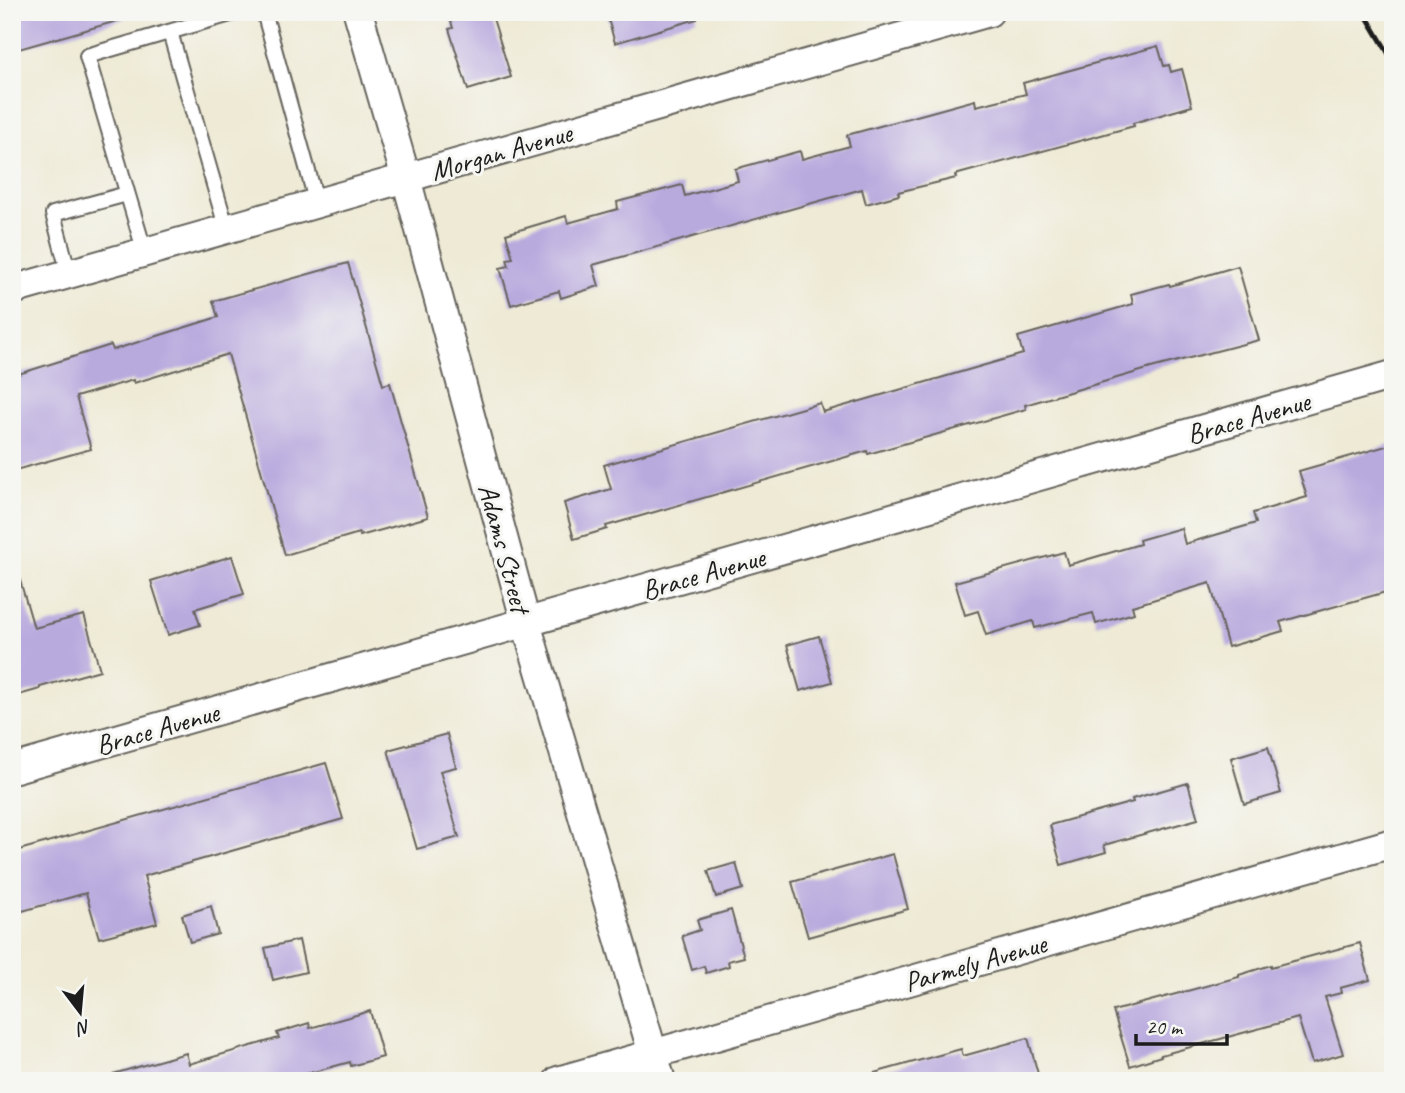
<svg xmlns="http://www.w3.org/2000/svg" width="1405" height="1093" viewBox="0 0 1405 1093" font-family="Caveat,sans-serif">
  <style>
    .building { fill: #b9aade }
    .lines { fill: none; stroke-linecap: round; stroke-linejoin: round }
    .service-casing { stroke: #66645d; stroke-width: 18 }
    .minor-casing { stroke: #66645d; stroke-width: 32 }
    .service { stroke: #fff; stroke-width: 14 }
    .minor { stroke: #fff; stroke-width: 28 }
    .rail { stroke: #1c1c1c; stroke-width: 5 }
    .labels { text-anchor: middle; stroke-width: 6; stroke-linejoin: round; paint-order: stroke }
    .street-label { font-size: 28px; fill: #1c1c1c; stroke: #f6f6f2 }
  </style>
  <rect width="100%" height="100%" fill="#f6f6f2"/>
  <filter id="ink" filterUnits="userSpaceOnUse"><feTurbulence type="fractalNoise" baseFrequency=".0143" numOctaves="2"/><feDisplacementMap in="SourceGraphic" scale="14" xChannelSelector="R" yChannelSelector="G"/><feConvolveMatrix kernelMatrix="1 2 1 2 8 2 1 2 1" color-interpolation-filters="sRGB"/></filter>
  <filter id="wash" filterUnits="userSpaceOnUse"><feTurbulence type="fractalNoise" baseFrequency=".00686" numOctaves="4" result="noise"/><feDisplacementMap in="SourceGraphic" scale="28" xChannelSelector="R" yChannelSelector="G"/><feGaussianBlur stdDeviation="1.57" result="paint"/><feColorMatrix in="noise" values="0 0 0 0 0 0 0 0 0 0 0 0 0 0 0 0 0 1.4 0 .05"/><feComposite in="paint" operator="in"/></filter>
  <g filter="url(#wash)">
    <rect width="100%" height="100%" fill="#eeead5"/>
    <g id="blocks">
      <g class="building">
        <path d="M12 12H123L124 19 12 51Z"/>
        <path d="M448 12H491L511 77 468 90 449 29 453 28Z"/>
        <path d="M606 12H696L697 19 615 43Z"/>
        <path d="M1158 46 1164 66 1169 65 1171 72 1182 69 1192 106 1133 123 1134 126 955 175 956 178 898 192 899 195 866 204 862 189 593 265 599 286 561 298 559 291 511 305 500 268 509 266 507 259 513 258 506 234 566 216 568 223 618 209 617 202 682 185 685 196 738 181 735 169 800 151 802 159 850 146 847 135 975 100 976 106 1026 94 1023 83Z"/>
        <path d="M348 263 383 385 390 383 428 517 360 536 359 533 285 555 228 354 134 383 133 380 76 397 91 449 12 471V376L111 345 113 350 218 317 213 301Z"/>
        <path d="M1238 266 1259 340 1151 368 1025 405 1026 409 868 454 867 451 606 526 607 529 574 539 564 503 611 489 604 465 820 403 823 412 1023 354 1018 337 1133 304 1131 294 1169 284 1170 286Z"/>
        <path d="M1393 444V590L1280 622 1283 631 1228 647 1210 583 1132 606 1134 613 1096 624 1093 613 1035 628 1033 621 986 635 978 611 965 615 955 582 1064 552 1068 565 1140 544 1139 540 1181 528 1185 544 1256 523 1253 513 1307 497 1299 471Z"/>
        <path d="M232 556 244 594 195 609 200 625 168 635 151 581Z"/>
        <path d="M19 577 34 628 84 615 100 670 40 687V689L12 697V578Z"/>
        <path d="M819 636 832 682 800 691 787 645Z"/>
        <path d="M447 734 456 767 440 771 459 837 417 849 388 750Z"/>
        <path d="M1268 747 1281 793 1244 804 1231 758Z"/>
        <path d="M326 763 343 819 144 876 157 923 99 938 86 893 12 914V852Z"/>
        <path d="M1188 783 1198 819 1104 845 1106 852 1061 865 1050 825 1133 802 1132 799Z"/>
        <path d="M893 854 908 909 808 937 792 882Z"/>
        <path d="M736 863 743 889 716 897 708 871Z"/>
        <path d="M211 906 218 934 190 942 182 915Z"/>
        <path d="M731 910 744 957 728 961 729 966 706 973 704 966 692 970 682 936 700 930 697 920Z"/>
        <path d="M299 940 306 972 273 980 265 948Z"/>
        <path d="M1360 943 1370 980 1340 988 1341 993 1325 997 1343 1054 1312 1063 1298 1018 1161 1055V1056L1130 1066 1113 1011 1239 977V975L1271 965V967Z"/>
        <path d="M370 1011 383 1057 351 1066 350 1062 280 1081H114L113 1074 186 1053 189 1064 279 1038 277 1033 309 1023 310 1028Z"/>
        <path d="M1028 1038 1040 1081H875L874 1073 961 1049 963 1056Z"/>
      </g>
    </g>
  </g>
  <g filter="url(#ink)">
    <use href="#blocks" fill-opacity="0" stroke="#66645d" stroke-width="2"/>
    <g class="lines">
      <g class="service-casing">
        <g id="service">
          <path d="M264 12 317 204"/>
          <path d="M170 32 227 230"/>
          <path d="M145 253 87 56 237 12"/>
          <path d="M69 274 53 214 127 194"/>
        </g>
      </g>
      <g class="minor-casing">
        <g id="minor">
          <path d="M358 12 406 178 526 623 661 1081"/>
          <path d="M12 290 989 12"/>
          <path d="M12 769 1393 375"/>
          <path d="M558 1081 1393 843"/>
        </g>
      </g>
      <use href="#service" class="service"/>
      <use href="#minor" class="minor"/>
      <path class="rail" d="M1364 12 1393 61"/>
    </g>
  </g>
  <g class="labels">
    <g class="street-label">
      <text transform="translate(501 151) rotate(-16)" y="10">Morgan Avenue</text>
      <text transform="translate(1248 417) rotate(-16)" y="10">Brace Avenue</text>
      <text transform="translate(505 548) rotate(75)" y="10">Adams Street</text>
      <text transform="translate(703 573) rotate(-16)" y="10">Brace Avenue</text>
      <text transform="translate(157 728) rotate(-16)" y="10">Brace Avenue</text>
      <text transform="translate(975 962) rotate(-16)" y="10">Parmely Avenue</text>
    </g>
  </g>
  <rect width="1405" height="1093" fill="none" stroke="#f6f6f2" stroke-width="42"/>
  <g transform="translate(80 1012) rotate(164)" stroke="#f6f6f2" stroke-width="5" paint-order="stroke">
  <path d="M0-5L12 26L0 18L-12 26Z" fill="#1c1c1c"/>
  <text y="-10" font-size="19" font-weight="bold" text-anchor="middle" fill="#1c1c1c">N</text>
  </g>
  <path d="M1136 1034v10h91v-10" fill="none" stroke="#1c1c1c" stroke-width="3.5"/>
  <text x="1146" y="1034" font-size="21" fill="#1c1c1c" stroke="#f6f6f2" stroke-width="5" paint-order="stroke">20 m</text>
</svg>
